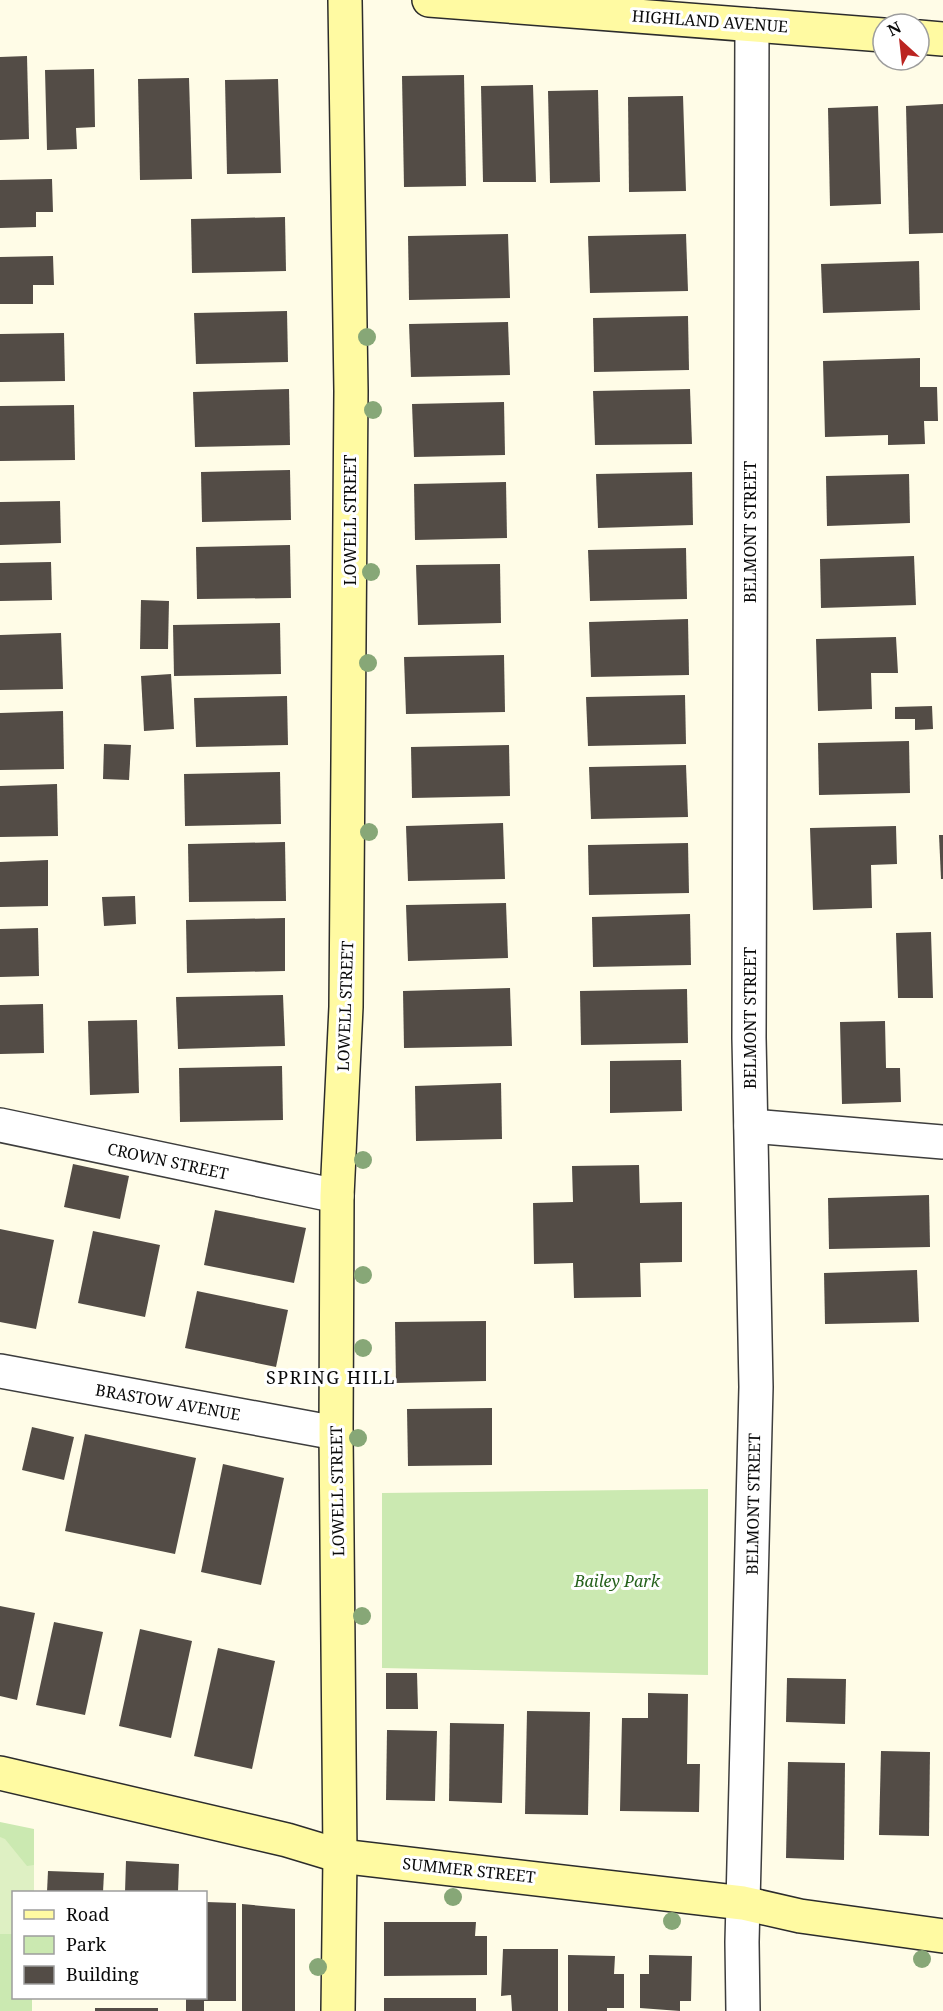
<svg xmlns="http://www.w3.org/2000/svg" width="943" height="2011" viewBox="0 0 943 2011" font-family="'Noto Serif',serif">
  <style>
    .green { fill: #cbe9b1 }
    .pitch { fill: #def0c3 }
    .building { fill: #534c46 }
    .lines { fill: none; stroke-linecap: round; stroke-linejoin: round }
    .street-casing { stroke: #3d3d3d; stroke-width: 36 }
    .secondary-casing { stroke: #2c2c2c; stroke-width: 36 }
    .street { stroke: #fff; stroke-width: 33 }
    .secondary { stroke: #fffaa2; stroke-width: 33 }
    .tree { fill: #87a777 }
    .labels { text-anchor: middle; stroke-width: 6; stroke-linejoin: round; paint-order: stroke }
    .street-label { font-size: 16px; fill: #0a0a0a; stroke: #fff }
    .park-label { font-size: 16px; font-style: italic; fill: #25611b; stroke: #fff }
    .neighbourhood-label { font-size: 18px; letter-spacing: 1.5px; fill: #0a0a0a; stroke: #fff }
  </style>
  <rect width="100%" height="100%" fill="#fffce7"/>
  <g class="green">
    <path d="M708 1489V1675L382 1668V1493Z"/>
    <path d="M0 1822 34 1829V1892H14V1998H32V2011H0Z"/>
  </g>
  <path class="pitch" d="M0 1837 5 1839 27 1866 34 1865V1892H14L13 1934H0Z"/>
  <g class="building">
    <path d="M27 56 29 139 0 140V57Z"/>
    <path d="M94 69 95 127 76 128 77 149 47 150 45 70Z"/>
    <path d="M464 75 466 186 404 187 402 76Z"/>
    <path d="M189 78 192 179 140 180 138 79Z"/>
    <path d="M278 79 281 173 227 174 225 80Z"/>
    <path d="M533 85 536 182H483L481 86Z"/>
    <path d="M598 90 600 182 550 183 548 91Z"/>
    <path d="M683 96 686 191 629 192 628 97Z"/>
    <path d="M943 104V233L909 234 906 106Z"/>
    <path d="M878 106 881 204 830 206 828 108Z"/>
    <path d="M52 179 53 212H36V227L0 228V180Z"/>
    <path d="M285 217 286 271 192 273 191 219Z"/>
    <path d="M508 234 510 298 409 300 408 236Z"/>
    <path d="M686 234 688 291 590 293 588 236Z"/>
    <path d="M53 256 54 285H33V304H0V257Z"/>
    <path d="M919 261 920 310 823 313 821 264Z"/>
    <path d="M287 311 288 362 196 364 194 313Z"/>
    <path d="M688 316 689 370 594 372 593 318Z"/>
    <path d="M508 322 510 375 411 377 409 324Z"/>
    <path d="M64 333 65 381 0 382V334Z"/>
    <path d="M920 358V387H937L938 421H924L925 444 888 445V435L825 437 823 361Z"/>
    <path d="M289 389 290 445 195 447 193 392Z"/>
    <path d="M690 389 692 444 595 445 593 391Z"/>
    <path d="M504 402 505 455 414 457 412 404Z"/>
    <path d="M74 405 75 460 0 461V406Z"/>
    <path d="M290 470 291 520 202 522 201 472Z"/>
    <path d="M692 472 693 525 598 528 596 474Z"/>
    <path d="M909 474 910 523 827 526 826 476Z"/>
    <path d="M506 482 507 538 415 540 414 484Z"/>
    <path d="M60 501 61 543 0 545V502Z"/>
    <path d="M290 545 291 598 197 599 196 547Z"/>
    <path d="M686 548 687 599 590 601 588 550Z"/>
    <path d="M914 556 916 605 821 608 820 559Z"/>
    <path d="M51 562 52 600 0 601V563Z"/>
    <path d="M500 564 501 623 418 625 416 565Z"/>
    <path d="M141 600 169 601 168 649H140Z"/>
    <path d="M688 619 689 675 591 677 589 622Z"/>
    <path d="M280 623 281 674 174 676 173 625Z"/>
    <path d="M61 633 63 689 0 690V635Z"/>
    <path d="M896 637 898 673H871L872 709 818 711 816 639Z"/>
    <path d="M504 655 505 712 406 714 404 657Z"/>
    <path d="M171 674 174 729 144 731 141 676Z"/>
    <path d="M685 695 686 744 588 746 586 697Z"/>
    <path d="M287 696 288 745 196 747 194 698Z"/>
    <path d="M932 706 933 729 915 730V719H895V707Z"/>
    <path d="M63 711 64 769 0 770V713Z"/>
    <path d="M909 741 910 793 819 795 818 743Z"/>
    <path d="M104 744 131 745 129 780 103 779Z"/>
    <path d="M509 745 510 796 412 798 411 747Z"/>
    <path d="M686 765 688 817 591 819 589 767Z"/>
    <path d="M280 772 281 824 185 826 184 774Z"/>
    <path d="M57 784 58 836 0 837V786Z"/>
    <path d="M503 823 505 879 408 881 406 826Z"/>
    <path d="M896 826 897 864 871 865 872 908 813 910 810 828Z"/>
    <path d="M939 835H943V879H941Z"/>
    <path d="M285 842 286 901 189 902 188 844Z"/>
    <path d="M688 843 689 893 589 895 588 845Z"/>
    <path d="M48 860V906L0 907V862Z"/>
    <path d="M135 896 136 924 104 926 102 897Z"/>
    <path d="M506 903 508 958 408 961 406 905Z"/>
    <path d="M690 914 691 965 593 967 592 917Z"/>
    <path d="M285 918V971L187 973 186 920Z"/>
    <path d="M38 928 39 976 0 977V929Z"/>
    <path d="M931 932 933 998H898L896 933Z"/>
    <path d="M510 988 512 1046 404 1048 403 991Z"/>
    <path d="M687 989 688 1043 581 1045 580 991Z"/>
    <path d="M283 995 285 1046 178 1049 176 997Z"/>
    <path d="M43 1004 44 1053 0 1054V1005Z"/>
    <path d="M137 1020 139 1093 90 1095 88 1021Z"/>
    <path d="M885 1021 886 1068H900L901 1102 842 1104 840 1022Z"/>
    <path d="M681 1060 682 1111 610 1113V1061Z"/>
    <path d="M282 1066 283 1120 180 1122 179 1068Z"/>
    <path d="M501 1083 502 1139 416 1141 415 1086Z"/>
    <path d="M73 1164 129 1176 120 1219 64 1207Z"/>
    <path d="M639 1165 640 1203 682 1202V1262L640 1263 641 1297 574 1298 573 1263 534 1264 533 1203 573 1202 572 1166Z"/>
    <path d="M929 1195 930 1247 829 1249 828 1198Z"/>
    <path d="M215 1210 306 1228 294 1283 204 1265Z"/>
    <path d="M0 1229 54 1240 36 1329 0 1322Z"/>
    <path d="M93 1231 160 1245 145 1317 78 1303Z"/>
    <path d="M917 1270 919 1322 825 1324 824 1273Z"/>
    <path d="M197 1291 288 1310 276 1367 185 1348Z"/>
    <path d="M486 1321V1381L396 1383 395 1322Z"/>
    <path d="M492 1408V1465L408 1466 407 1409Z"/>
    <path d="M32 1427 74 1437 64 1480 22 1470Z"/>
    <path d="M85 1434 196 1458 175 1554 65 1531Z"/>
    <path d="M223 1464 284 1478 261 1585 201 1572Z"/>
    <path d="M0 1606 35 1613 17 1700 0 1696Z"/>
    <path d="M54 1622 103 1632 85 1715 36 1705Z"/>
    <path d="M140 1629 192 1641 171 1738 119 1726Z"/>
    <path d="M218 1648 275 1661 252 1769 194 1756Z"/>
    <path d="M386 1673H417L418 1709H386Z"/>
    <path d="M787 1678 846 1679 845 1724 786 1722Z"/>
    <path d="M648 1693 688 1694 687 1764H700L699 1812 620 1811 622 1718H648Z"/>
    <path d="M527 1711 590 1712 588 1815 525 1814Z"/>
    <path d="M450 1723 504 1724 502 1803 449 1801Z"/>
    <path d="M387 1730 437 1731 435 1801 386 1800Z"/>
    <path d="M881 1751 930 1752 929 1836 879 1835Z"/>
    <path d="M788 1762 845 1763 844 1860 786 1858Z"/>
    <path d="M126 1861 179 1864 178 1892H125Z"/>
    <path d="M48 1871 104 1873 103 1892H47Z"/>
    <path d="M206 1902 236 1903V2001H204V2011H186V1998H206Z"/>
    <path d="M242 1904 295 1909V2011H242Z"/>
    <path d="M384 1922H476L475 1936H487V1975L384 1976Z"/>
    <path d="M503 1949H558V2011H512L511 1995 501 1996Z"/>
    <path d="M568 1955 615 1956 614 1974H624V2008H607V2011H568Z"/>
    <path d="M649 1955 692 1956 691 2001H680V2011L640 2008V1974H649Z"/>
    <rect x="384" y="1998" width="92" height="13"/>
    <rect x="95" y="2008" width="63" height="3"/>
  </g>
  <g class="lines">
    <g class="street-casing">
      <g id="street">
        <path d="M0 1125 337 1196"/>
        <path d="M751 1126 943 1142"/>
        <path d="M0 1371 336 1433"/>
        <path d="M743 2011 742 1942 756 1387 749 1038 752 25"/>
      </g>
    </g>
    <g class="secondary-casing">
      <g id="secondary">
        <path d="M429 0 883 35"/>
        <path d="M919 37 943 39"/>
        <path d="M0 1773 287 1840 340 1856 743 1903 800 1916 943 1936"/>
        <path d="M338 2011 340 1856 336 1433 337 1196 346 1007 351 391 345 0"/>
      </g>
    </g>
    <use href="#street" class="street"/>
    <use href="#secondary" class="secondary"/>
  </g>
  <g class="tree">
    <circle cx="367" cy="337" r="9"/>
    <circle cx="373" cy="410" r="9"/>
    <circle cx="371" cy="572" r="9"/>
    <circle cx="368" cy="663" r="9"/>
    <circle cx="369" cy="832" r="9"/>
    <circle cx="363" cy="1160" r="9"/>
    <circle cx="363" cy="1275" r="9"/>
    <circle cx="363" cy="1348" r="9"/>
    <circle cx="358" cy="1438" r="9"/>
    <circle cx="362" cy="1616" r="9"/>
    <circle cx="453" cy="1897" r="9"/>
    <circle cx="672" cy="1921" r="9"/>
    <circle cx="922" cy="1959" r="9"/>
    <circle cx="318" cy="1967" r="9"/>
  </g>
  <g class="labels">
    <g class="street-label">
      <text transform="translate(710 21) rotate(4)" y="6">HIGHLAND AVENUE</text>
      <text transform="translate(350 520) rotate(-90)" y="6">LOWELL STREET</text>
      <text transform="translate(750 532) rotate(-90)" y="6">BELMONT STREET</text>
      <text transform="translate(345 1006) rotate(-88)" y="6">LOWELL STREET</text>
      <text transform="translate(750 1018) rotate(-90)" y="6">BELMONT STREET</text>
      <text transform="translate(168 1161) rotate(12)" y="6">CROWN STREET</text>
      <text transform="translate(168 1402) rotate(10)" y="6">BRASTOW AVENUE</text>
      <text transform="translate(337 1491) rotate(-91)" y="6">LOWELL STREET</text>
      <text transform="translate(753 1504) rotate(-89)" y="6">BELMONT STREET</text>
      <text transform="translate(469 1870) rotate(6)" y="6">SUMMER STREET</text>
    </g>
    <g class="park-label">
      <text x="617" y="1587">Bailey Park</text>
    </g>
    <g class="neighbourhood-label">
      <text x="331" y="1384">SPRING HILL</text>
    </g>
  </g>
  <rect x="12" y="1891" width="195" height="108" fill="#ffffff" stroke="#9d9d9d" stroke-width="1.5"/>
  <rect x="24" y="1910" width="30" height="9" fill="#fffaa2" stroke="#9d9d9d" stroke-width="1.5"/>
  <text x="66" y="1921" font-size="18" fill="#0a0a0a">Road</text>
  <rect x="24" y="1936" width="30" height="18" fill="#cbe9b1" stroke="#9d9d9d" stroke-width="1.5"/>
  <text x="66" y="1951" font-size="18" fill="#0a0a0a">Park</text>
  <rect x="24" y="1966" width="30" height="18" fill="#534c46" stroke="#9d9d9d" stroke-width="1.5"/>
  <text x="66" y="1981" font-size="18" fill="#0a0a0a">Building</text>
  <g transform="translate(901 42) rotate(333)"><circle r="28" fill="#ffffff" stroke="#9d9d9d" stroke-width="1.5"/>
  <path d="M0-4.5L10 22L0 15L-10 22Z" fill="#bb2421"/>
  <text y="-9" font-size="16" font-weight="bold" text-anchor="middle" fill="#0a0a0a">N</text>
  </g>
</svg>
